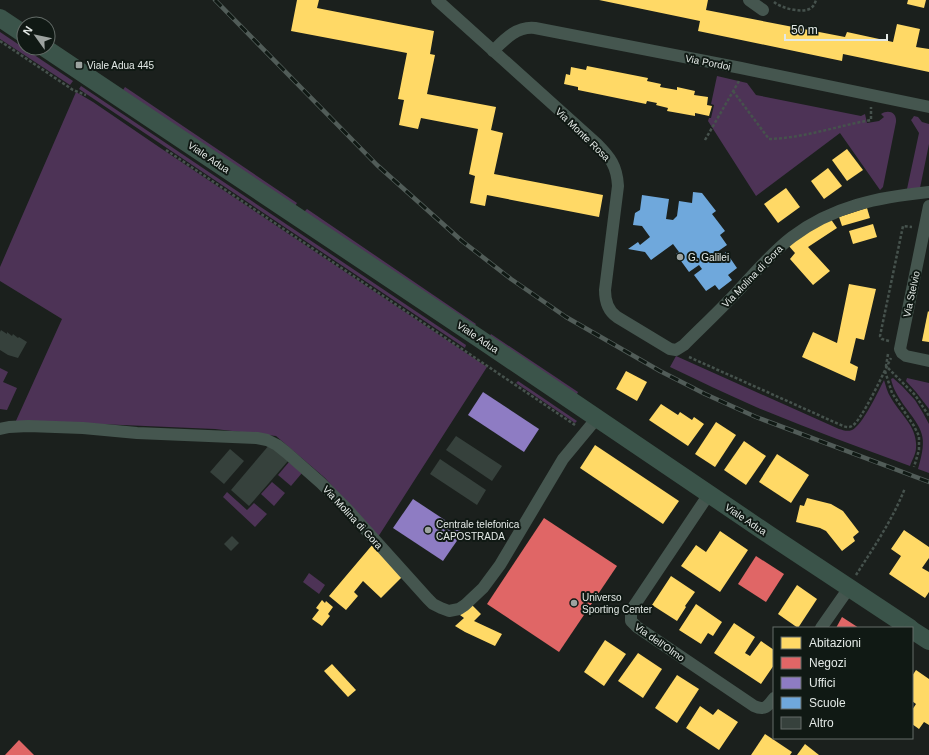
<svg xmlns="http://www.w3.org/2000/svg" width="929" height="755" viewBox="0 0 929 755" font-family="Helvetica,sans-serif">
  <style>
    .green { fill: #4d3356 }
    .homes { fill: #ffd966 }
    .shops { fill: #e06666 }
    .offices { fill: #8e7cc3 }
    .schools { fill: #6fa8dc }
    .building { fill: #36413c }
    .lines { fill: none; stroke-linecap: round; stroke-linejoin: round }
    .path { stroke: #46524d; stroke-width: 2.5; stroke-dasharray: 3 2; stroke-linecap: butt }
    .minor { stroke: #45564f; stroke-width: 12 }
    .secondary { stroke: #3b544a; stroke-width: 18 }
    .rail-casing { stroke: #515c58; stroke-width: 4.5 }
    .rail { stroke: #101914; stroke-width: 3; stroke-dasharray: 9; stroke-linecap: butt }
    .poi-dot { fill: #9da3a0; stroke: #101914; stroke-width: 1.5 }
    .labels { text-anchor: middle; stroke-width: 4; stroke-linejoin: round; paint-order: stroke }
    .street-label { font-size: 10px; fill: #e3e9e6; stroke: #101914 }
    .poi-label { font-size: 10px; fill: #e3e9e6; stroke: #101914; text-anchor: start }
  </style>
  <rect width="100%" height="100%" fill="#1b201d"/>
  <g class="green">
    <path d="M0 32 73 81 70 85 0 39Z"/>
    <path d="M717 76 747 83 756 95 861 116 865 114 867 123 879 121 884 117 881 114C889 109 897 113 896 122L883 187 880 190 840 133 756 196 708 121 709 118H711L714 105 711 104Z"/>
    <path d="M81 86 466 345 465 348 79 89Z"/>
    <path d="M125 87 297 203 295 206 123 90Z"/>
    <path d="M76 92 93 102 159 147 487 367 378 537 325 478 276 436 215 429 99 424 15 423 62 319 0 281V267Z"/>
    <path d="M914 116 918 117 922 122 929 124V144L920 188 907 189 919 133 911 120 912 119Z"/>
    <path d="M307 209 476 324 474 327 304 212Z"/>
    <path d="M491 334 578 392 576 396 489 337Z"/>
    <path d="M676 356 839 429C843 430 847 432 852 430 862 426 879 390 884 380 886 386 887 392 891 398 900 414 918 427 916 448 916 454 912 460 910 466 858 447 807 428 756 407 727 394 699 381 670 367Z"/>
    <path d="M0 368 8 372 3 382 17 388 7 410 0 409Z"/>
    <path d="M893 378 902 386 915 400 923 413 929 424V473L918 469C928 435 923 431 903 404 898 396 893 389 891 379Z"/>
    <path d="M907 378 929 383V409L916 392 906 381Z"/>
    <path d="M518 381 577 421 575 423 516 383Z"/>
    <path d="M289 462 302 473 291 486 278 475Z"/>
    <path d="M272 482 285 493 274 506 261 494Z"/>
    <path d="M227 492 247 510 254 503 267 514 255 527 223 497Z"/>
    <path d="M309 573 325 585 319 594 303 582Z"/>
  </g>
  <g class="homes">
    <path d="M297 0H319L317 8 434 31 430 54 435 55 427 94 496 107 491 130 503 133 494 174 603 195 599 217 487 195 485 206 470 203 475 176 469 174 478 129 421 118 418 129 399 125 404 100 398 99 407 53 291 31Z"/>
    <path d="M599 0H708L706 10 845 37 847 32 893 42 897 24 920 29 916 47 929 49V72L843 54 842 61 698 31 700 21Z"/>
    <path d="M908 0H926L924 8 907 4Z"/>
    <path d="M587 66 648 78 647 81 661 84 660 87 677 90V87L695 91 694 95 708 97 707 105 712 106 709 116 695 113V116L667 111 668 108 656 105 657 103 647 101 646 104 578 90V87L564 84 566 74 570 75 571 67 586 70Z"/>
    <path d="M847 149 863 170 847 181 832 160Z"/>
    <path d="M828 168 842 186 824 199 811 181Z"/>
    <path d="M786 188 800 207 778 223 764 204Z"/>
    <path d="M867 208 870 218 842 226 839 217Z"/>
    <path d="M830 218 837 228 808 247 830 271 813 285 790 259 795 253 788 245Z"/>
    <path d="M873 224 877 237 853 244 849 231Z"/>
    <path d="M849 284 876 289 864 340 856 338 850 363 858 367 855 381 802 357 813 332 837 343Z"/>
    <path d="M928 311 929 312V342L922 341Z"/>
    <path d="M626 371 647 382 637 401 616 389Z"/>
    <path d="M661 404 678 415 680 412 692 420 694 417 704 424 688 446 649 420Z"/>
    <path d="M716 422 736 435 715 467 695 454Z"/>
    <path d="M744 441 766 456 746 485 724 470Z"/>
    <path d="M595 445 679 501 663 524 580 468Z"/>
    <path d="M777 454 809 475 791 503 759 482Z"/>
    <path d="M807 498 831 504 843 511 859 532 853 537 855 541 842 551 826 531 820 528 796 522 800 505 804 506Z"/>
    <path d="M904 530 929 547V558L922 568 929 572V592L925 598 889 574 901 556 891 549Z"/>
    <path d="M720 531 748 550 720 592 681 566 696 545 706 552Z"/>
    <path d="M373 544 402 577 381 598 363 581 354 592 358 596 346 610 329 596Z"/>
    <path d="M671 576 695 592 685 606 686 607 677 621 652 605Z"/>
    <path d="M797 585 817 599 798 628 778 614Z"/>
    <path d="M322 600 325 603 326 601 333 607 328 614 330 616 322 626 312 619 319 610 316 608Z"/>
    <path d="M471 604 481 614 474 621 502 634 495 646 465 632 455 626 464 618 460 615Z"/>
    <path d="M696 604 722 622 713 636 708 633 701 644 679 630Z"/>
    <path d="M734 623 755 637 745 653 750 656 761 641 774 650V665L761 684 714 653Z"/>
    <path d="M605 640 626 654 604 686 584 672Z"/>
    <path d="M638 653 662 669 643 698 618 681Z"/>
    <path d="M332 664 356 690 348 697 324 671Z"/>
    <path d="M916 670 929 679V725L924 722 919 729 912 724V710L916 704 912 701V676Z"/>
    <path d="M677 675 699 689 677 723 655 708Z"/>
    <path d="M700 706 713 715 718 709 738 722 719 750 686 728Z"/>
    <path d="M765 734 792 752 790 755H751Z"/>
    <path d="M805 744 819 755H797Z"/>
  </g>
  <g class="shops">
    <path d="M544 518 617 566 559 652 487 604Z"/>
    <path d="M756 556 784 574 766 602 738 584Z"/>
    <path d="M842 617 859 628H836Z"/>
    <path d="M19 740 34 755H5Z"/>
  </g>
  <g class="offices">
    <path d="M483 392 539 429 524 452 468 415Z"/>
    <path d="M413 499 463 532 443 561 393 528Z"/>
  </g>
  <path class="schools" d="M693 192 702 193 716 211 712 214 725 231 720 235 727 245 717 252 720 257 726 252 737 268 728 275 732 280 719 290 715 285 706 291 694 275 702 269 699 265 689 272 676 254 679 252 673 244 651 260 645 252 628 249 638 242 640 245 650 237 642 226 633 225 635 213 640 210 642 195 669 199 666 219 673 220 677 216 679 201 692 203Z"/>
  <g class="building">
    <path d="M1 330 7 334V332L12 336 13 334 18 338 19 337 27 342 18 358 8 355 0 350V332Z"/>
    <path d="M456 436 502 466 492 481 446 450Z"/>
    <path d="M270 444 288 461 249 506 231 490Z"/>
    <path d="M230 449 244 461 224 484 210 472Z"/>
    <path d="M440 459 486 490 477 505 430 474Z"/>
    <path d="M232 536 239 543 231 551 224 544Z"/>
  </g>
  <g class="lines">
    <g class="path">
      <path d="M774 2C781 8 803 14 811 8 814 6 815 3 816 0"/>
      <path d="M0 41 73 90 86 95"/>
      <path d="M733 91 769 139C804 138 837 126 871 120V107"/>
      <path d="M705 140 739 81V79"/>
      <path d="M166 150 575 425"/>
      <path d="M889 341 882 339 880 336 903 226 912 227"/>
      <path d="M888 354 886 366 915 395 929 416"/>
      <path d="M689 357 843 426C846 427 849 428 852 426 861 422 885 370 891 358"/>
      <path d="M885 371 892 393 914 426 919 436V450L914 467"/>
      <path d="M856 575C874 547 893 519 905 488"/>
    </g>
    <g class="minor">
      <path d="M437 0 597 144C610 157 617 166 618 186L605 290C605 301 608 311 617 317L670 349 676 350 684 345C701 328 719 311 736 293 754 274 771 253 792 237 833 206 879 197 929 192"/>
      <path d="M749 0 763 10"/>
      <path d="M493 51C505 39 517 26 535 28L741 68 929 107"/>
      <path d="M929 206 900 349 902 353 906 356 929 361"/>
      <path d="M0 429 9 427 28 426 83 428 137 433 257 438 267 440 277 445 287 453 321 483 347 509 428 599 433 604 441 608 449 611 459 609 465 605 483 588 500 565 563 459 597 418"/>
      <path d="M709 494 634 606 631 613V621L637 627 754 706C765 711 768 706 774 698"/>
      <path d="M821 628 849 588"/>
    </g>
    <g class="secondary">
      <path d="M0 18 24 34"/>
      <path d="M45 48 480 339 771 536 910 628"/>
      <path d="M912 630 929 641"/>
    </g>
    <g class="rail-casing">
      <path id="rail" d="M215 0 377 165 462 241 511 279 566 317 660 371 705 394 756 417 929 482"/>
    </g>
    <use href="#rail" class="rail"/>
  </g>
  <g class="poi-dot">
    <rect x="75" y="61" width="8" height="8" rx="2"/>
    <circle cx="680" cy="257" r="4"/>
    <circle cx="428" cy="530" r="4"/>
    <circle cx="574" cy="603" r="4"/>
  </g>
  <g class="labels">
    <g class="street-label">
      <text transform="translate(708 62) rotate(11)" y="4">Via Pordoi</text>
      <text transform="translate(583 134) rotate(44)" y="4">Via Monte Rosa</text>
      <text transform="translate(209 157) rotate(34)" y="4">Viale Adua</text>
      <text transform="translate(752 276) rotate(-46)" y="4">Via Molina di Gora</text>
      <text transform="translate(911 294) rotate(-78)" y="4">Via Stelvio</text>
      <text transform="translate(478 337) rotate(34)" y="4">Viale Adua</text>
      <text transform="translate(353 517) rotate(47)" y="4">Via Molina di Gora</text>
      <text transform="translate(746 519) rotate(34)" y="4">Viale Adua</text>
      <text transform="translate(660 642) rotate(35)" y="4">Via dell'Olmo</text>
    </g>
    <g class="poi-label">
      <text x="87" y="69">Viale Adua 445</text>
      <text x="688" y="261">G. Galilei</text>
      <text x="436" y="528">Centrale telefonica<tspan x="436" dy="12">CAPOSTRADA</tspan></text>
      <text x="582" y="601">Universo<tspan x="582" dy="12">Sporting Center</tspan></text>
    </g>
  </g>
  <rect x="773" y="627" width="140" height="112" fill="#101914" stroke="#646c68"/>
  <rect x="781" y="637" width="20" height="12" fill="#ffd966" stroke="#646c68"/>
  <text x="809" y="647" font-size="12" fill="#e3e9e6">Abitazioni</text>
  <rect x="781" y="657" width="20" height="12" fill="#e06666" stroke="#646c68"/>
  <text x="809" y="667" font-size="12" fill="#e3e9e6">Negozi</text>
  <rect x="781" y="677" width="20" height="12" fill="#8e7cc3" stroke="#646c68"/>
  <text x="809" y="687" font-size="12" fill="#e3e9e6">Uffici</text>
  <rect x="781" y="697" width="20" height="12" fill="#6fa8dc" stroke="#646c68"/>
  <text x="809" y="707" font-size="12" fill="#e3e9e6">Scuole</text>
  <rect x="781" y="717" width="20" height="12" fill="#36413c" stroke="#646c68"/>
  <text x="809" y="727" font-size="12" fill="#e3e9e6">Altro</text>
  <g transform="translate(36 36) rotate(303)"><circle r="19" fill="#101914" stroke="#646c68"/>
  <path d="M0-3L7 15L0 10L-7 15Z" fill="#9da3a0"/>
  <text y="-6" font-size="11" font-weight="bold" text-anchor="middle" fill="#e3e9e6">N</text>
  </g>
  <path d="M785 34v6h102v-6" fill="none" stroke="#e3e9e6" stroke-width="2"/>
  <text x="791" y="34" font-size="12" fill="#e3e9e6" stroke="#101914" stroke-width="3" paint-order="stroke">50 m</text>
</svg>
